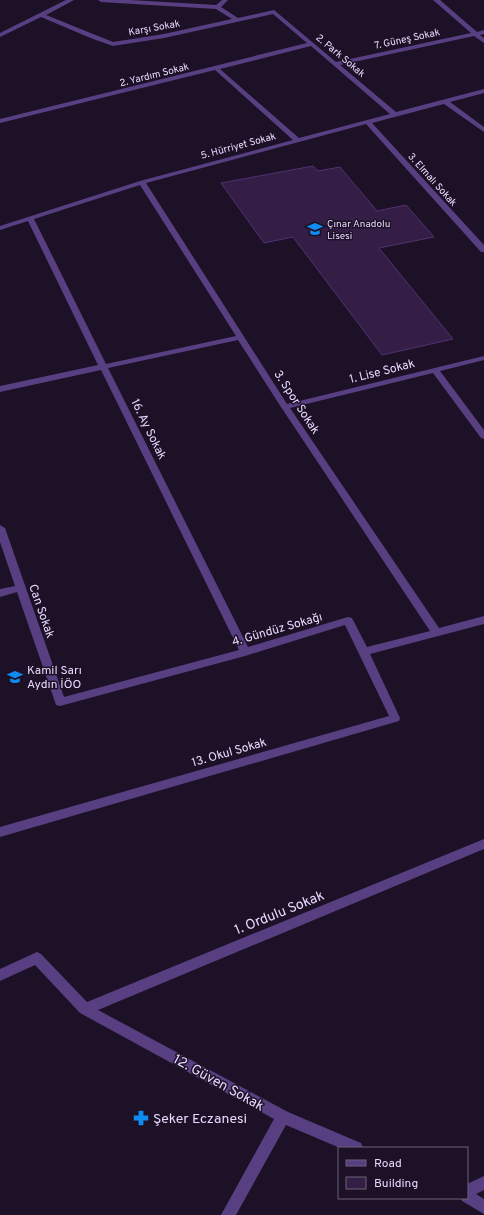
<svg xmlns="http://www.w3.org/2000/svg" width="484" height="1215" viewBox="0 0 484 1215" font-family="Overpass,sans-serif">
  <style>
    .building { fill: #341e45; stroke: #533170 }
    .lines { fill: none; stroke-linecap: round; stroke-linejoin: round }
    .minor { fill: #583f82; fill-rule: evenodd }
    .labels { text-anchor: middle; stroke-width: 3; stroke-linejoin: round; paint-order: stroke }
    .far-street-label { font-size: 10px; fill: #e9d8fd; stroke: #1c1126 }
    .far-poi-label { font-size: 10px; fill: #e9d8fd; stroke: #1c1126; text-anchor: start }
    .street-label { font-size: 12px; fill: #e9d8fd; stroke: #1c1126 }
    .poi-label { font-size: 12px; fill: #e9d8fd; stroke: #1c1126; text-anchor: start }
    .near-street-label { font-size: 14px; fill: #e9d8fd; stroke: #1c1126 }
    .near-poi-label { font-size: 14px; fill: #e9d8fd; stroke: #1c1126; text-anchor: start }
  </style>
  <rect width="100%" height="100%" fill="#1c1126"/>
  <path class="building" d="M313 166 318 171 340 167 377 211 406 205 434 237 379 248 453 339 382 355 293 237 264 243 221 183Z"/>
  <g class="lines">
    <g class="minor">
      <path d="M66 0H74L46 15 113 42 164 34 232 19 216 9 101 2 98 0H130L216 5 222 0H228L221 7 238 18 274 10 336 62 471 33 433 0H440L477 32 484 30V34L480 35 484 38V43L474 36 340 65 396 112 484 89V93L450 102 484 127V132L444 104 372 123 484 245V252H481L366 124 146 183 287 404 484 356V360L440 371 484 430V439L481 438 433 373 290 408 439 628 484 616V624L370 654 400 718 399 721 0 837V827L389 716 345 625 245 656 60 706 56 705 55 702 17 592 0 597V589L15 586 0 542V525L5 528 64 697 239 650 101 370 0 392V386L98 365 28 221 0 230V226L140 181 293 140 215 70 0 123V119L307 43 273 14 164 38 113 46 93 39 41 17 0 37V33ZM311 46 390 114 299 138 220 69ZM140 185 236 336 106 364 34 219ZM238 340 281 407 430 631 367 647 352 618 348 617 248 647 108 368Z"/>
      <path d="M484 839V849L98 1010 288 1112 361 1143 363 1148H340L286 1125 236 1215H221L274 1119 80 1013 35 965 0 981V969L37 952 41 954 87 1002Z"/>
      <path d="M484 1176V1190L476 1194 484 1199V1214L462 1201 461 1198H467V1184Z"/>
    </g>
  </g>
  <defs>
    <g id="school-bare" transform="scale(1.2)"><path d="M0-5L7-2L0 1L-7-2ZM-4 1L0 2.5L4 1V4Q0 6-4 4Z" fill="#108cf1" stroke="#1c1126" stroke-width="2.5" paint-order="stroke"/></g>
    <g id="pharmacy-bare" transform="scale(1.2)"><path d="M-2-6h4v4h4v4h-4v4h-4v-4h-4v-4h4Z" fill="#108cf1" stroke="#1c1126" stroke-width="2.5" paint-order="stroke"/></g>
  </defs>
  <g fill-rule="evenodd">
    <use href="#school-bare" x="315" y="229"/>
    <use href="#school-bare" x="15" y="677"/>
    <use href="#pharmacy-bare" x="141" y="1118"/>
  </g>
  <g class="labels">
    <g class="far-street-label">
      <text transform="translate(154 27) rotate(-10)" y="4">Karşı Sokak</text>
      <text transform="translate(407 38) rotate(-12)" y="4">7. Güneş Sokak</text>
      <text transform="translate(341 55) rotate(40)" y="4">2. Park Sokak</text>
      <text transform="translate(154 74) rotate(-14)" y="4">2. Yardım Sokak</text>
      <text transform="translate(238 145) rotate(-15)" y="4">5. Hürriyet Sokak</text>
      <text transform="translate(433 179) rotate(48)" y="4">3. Elmalı Sokak</text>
    </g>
    <g class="far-poi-label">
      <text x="327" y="227">Çınar Anadolu<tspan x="327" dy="12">Lisesi</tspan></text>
    </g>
    <g class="street-label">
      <text transform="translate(382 371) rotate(-14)" y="4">1. Lise Sokak</text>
      <text transform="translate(297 402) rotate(57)" y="4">3. Spor Sokak</text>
      <text transform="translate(149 429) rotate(64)" y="4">16. Ay Sokak</text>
      <text transform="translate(42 611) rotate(71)" y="4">Can Sokak</text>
      <text transform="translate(277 629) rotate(-16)" y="4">4. Gündüz Sokağı</text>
      <text transform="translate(229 752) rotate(-16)" y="4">13. Okul Sokak</text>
    </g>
    <g class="poi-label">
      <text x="27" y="674">Kamil Sarı<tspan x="27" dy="14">Aydın İÖO</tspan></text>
    </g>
    <g class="near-street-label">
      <text transform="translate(279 912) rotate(-22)" y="5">1. Ordulu Sokak</text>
      <text transform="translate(219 1082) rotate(29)" y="5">12. Güven Sokak</text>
    </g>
    <g class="near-poi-label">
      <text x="153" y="1123">Şeker Eczanesi</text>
    </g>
  </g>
  <rect x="338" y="1147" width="130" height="52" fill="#1c1126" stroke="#6e617c"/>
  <rect x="346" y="1160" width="20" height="6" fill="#583f82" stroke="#6e617c"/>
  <text x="374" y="1167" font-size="12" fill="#e9d8fd">Road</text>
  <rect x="346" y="1177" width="20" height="12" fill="#341e45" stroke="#6e617c"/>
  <text x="374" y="1187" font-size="12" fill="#e9d8fd">Building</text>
</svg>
